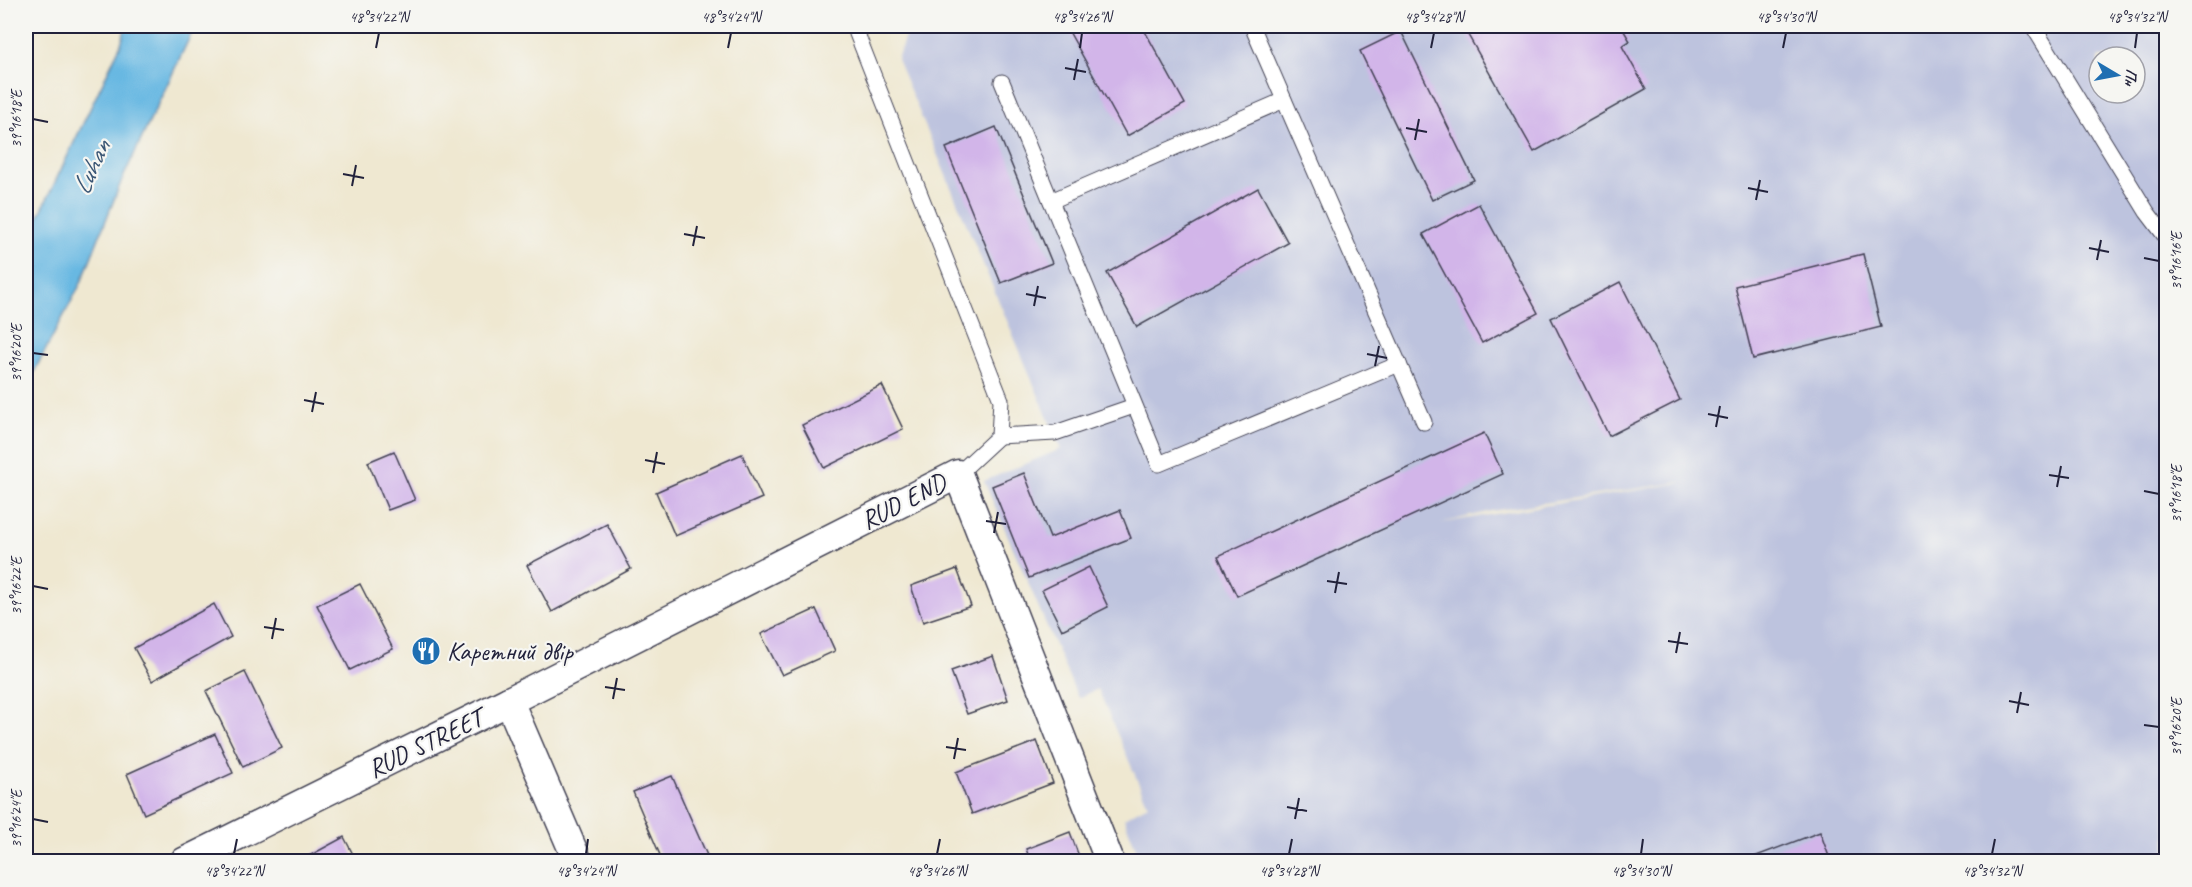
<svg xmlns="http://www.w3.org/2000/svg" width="2192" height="887" viewBox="0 0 2192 887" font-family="Caveat,sans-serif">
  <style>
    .industrial { fill: #bdc3de; fill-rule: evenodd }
    .water { fill: #67b8e2; stroke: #446d8e; stroke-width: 1.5 }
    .building { fill: #d2b5e9 }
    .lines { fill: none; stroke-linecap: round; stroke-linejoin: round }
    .service-casing { stroke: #414052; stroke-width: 17 }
    .minor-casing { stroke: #414052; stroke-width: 31 }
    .service { stroke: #fff; stroke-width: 15 }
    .minor { stroke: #fff; stroke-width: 28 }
    .ticks { fill: none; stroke: #22223b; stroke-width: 2 }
    .labels { text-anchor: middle; stroke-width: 4.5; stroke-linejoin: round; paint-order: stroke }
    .street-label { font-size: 26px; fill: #22223b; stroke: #f6f6f2 }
    .poi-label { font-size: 26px; fill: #22223b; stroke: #f6f6f2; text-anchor: start }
    .water-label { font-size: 27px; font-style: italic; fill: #3a5675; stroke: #f6f6f2 }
    .neatline { fill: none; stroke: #22223b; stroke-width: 2 }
    .ticks-label { font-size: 15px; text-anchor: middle; fill: #22223b }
  </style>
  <rect width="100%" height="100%" fill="#f6f6f2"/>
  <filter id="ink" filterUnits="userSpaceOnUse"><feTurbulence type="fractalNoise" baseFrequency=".0167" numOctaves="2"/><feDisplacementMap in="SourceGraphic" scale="12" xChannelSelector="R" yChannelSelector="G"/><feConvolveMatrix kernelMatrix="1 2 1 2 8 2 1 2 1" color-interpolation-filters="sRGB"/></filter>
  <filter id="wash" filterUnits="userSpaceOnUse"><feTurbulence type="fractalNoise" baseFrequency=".008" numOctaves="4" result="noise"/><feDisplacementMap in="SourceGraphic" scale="24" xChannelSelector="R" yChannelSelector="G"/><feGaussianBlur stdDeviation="1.35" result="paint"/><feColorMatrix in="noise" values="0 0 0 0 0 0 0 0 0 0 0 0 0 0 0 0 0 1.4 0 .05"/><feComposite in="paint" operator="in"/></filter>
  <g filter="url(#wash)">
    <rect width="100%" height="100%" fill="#efe8d1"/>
    <path class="industrial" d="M909 26H2166V861H1141L1124 818 1148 805 1098 689 1078 698 984 481 1061 449 897 59ZM2099 57H2135V93H2099ZM1680 482V483L1441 523 1492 511Z"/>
    <path class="water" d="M126 26H195L121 182 81 283 26 387V243L121 44Z"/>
    <g id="blocks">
      <g class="building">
        <path d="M1066 26H1142L1185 104 1127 136Z"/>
        <path d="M1463 26H1621L1630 41 1622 46 1646 89 1534 152Z"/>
        <path d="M1401 31 1474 180 1432 200 1360 51Z"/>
        <path d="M996 127 1052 263 1001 283 946 148Z"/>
        <path d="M1258 188 1288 243 1137 327 1107 273Z"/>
        <path d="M1479 204 1538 313 1482 343 1423 234Z"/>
        <path d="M1863 254 1881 327 1753 359 1735 286Z"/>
        <path d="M1620 282 1680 400 1609 436 1551 318Z"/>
        <path d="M882 385 903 429 824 468 802 425Z"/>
        <path d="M1484 433 1503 474 1237 596 1218 556Z"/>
        <path d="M394 451 415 500 388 510 368 462Z"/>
        <path d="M742 454 762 498 675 536 656 492Z"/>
        <path d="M1024 473 1050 538 1120 510 1131 538 1029 578 992 486Z"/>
        <path d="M607 524 631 569 552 612 527 565Z"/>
        <path d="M1089 567 1108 607 1062 630 1042 590Z"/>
        <path d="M957 569 971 606 923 622 911 586Z"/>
        <path d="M360 584 393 649 350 670 317 605Z"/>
        <path d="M214 604 231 637 152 681 134 648Z"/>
        <path d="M816 609 835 651 782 675 761 634Z"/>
        <path d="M993 656 1008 700 967 714 951 671Z"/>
        <path d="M245 672 282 748 243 767 206 691Z"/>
        <path d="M215 734 233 773 144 814 127 774Z"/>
        <path d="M1037 741 1053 783 972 814 956 772Z"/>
        <path d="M672 776 709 860 706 862H663L633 792Z"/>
        <path d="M1070 832 1081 862H1031L1026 849Z"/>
        <path d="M1820 832 1831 862H1743V861Z"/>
        <path d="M344 837 357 862H298Z"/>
      </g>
    </g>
  </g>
  <g filter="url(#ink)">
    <use href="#blocks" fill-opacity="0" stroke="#414052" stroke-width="1.5"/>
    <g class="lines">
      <g class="service-casing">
        <g id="service">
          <path d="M854 26 1001 400 999 436 958 474"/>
          <path d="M1252 26 1424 422"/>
          <path d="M2033 26 2147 212 2166 237"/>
          <path d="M1002 82 1159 464 1399 364"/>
          <path d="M1051 201 1284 100"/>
          <path d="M999 436 1055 433 1134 406"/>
        </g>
      </g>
      <g class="minor-casing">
        <g id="minor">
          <path d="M509 701 958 474 1110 862"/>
          <path d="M184 862 509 701 578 862"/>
        </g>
      </g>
      <use href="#service" class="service"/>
      <use href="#minor" class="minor"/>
    </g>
  </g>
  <path class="ticks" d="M376 48 379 33M728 48 731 33M1080 48 1082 33M1431 48 1434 33M1783 48 1786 33M2135 48 2137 33M1065 68 1086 72M1074 80 1078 59M33 119 48 122M1406 128 1427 132M1415 140 1419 119M343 174 364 178M352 186 356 165M1748 188 1768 192M1756 200 1760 180M684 234 705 238M693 246 697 226M2089 248 2109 252M2144 258 2159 261M2097 260 2101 240M1026 294 1046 298M1034 306 1038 286M33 353 48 355M1367 354 1387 358M1375 366 1379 346M304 400 324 404M312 412 316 392M1708 414 1728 418M1716 427 1720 406M645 460 665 464M653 473 657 452M2049 475 2069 478M2057 487 2061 466M2144 491 2159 494M986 521 1006 524M994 533 998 512M1327 581 1347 584M33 586 48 589M1335 593 1339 572M264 627 284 630M272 639 276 618M1668 641 1688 644M1676 653 1680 632M605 687 625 690M613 699 617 678M2009 701 2029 705M2017 713 2021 692M2144 725 2159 727M946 747 966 750M954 759 958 738M1287 807 1307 811M33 819 48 822M1295 819 1299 798M234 854 237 839M586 854 588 839M937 854 940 839M1289 854 1292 839M1641 854 1643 839M1992 854 1995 839"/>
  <defs>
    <g id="restaurant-disc" transform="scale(1.5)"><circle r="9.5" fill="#1f6fb2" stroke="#f6f6f2"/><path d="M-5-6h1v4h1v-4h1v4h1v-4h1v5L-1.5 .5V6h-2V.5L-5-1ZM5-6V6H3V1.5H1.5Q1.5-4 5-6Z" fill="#fff"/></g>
  </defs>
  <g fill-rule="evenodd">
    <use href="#restaurant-disc" x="426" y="651"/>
  </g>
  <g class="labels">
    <g class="street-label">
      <text transform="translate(903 501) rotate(-27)" y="9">RUD END</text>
      <text transform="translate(425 743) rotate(-26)" y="9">RUD STREET</text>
    </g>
    <g class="poi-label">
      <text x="447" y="660">Каретний двір</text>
    </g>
    <g class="water-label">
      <text transform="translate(91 167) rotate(-65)" y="9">Luhan</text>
    </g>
  </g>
  <rect width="2192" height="887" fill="none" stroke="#f6f6f2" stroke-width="66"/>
  <g transform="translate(2117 75) rotate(100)"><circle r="28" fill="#f6f6f2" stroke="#a1a1a9" stroke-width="1.5"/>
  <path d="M0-4.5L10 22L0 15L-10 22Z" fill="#1f6fb2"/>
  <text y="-9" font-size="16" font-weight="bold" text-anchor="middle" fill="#22223b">Пн</text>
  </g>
  <rect x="33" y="33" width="2126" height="821" class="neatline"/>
  <g class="ticks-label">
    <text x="379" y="22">48°34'22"N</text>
    <text x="731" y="22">48°34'24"N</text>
    <text x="1082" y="22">48°34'26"N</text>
    <text x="1434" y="22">48°34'28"N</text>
    <text x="1786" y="22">48°34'30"N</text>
    <text x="2137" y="22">48°34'32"N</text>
    <text transform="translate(16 119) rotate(-90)" y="5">39°16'18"E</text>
    <text transform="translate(2176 261) rotate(-90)" y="5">39°16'16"E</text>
    <text transform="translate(16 353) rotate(-90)" y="5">39°16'20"E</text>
    <text transform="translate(2176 494) rotate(-90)" y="5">39°16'18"E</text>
    <text transform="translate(16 586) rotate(-90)" y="5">39°16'22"E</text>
    <text transform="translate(2176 727) rotate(-90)" y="5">39°16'20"E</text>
    <text transform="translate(16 819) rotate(-90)" y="5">39°16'24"E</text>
    <text x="234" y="876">48°34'22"N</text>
    <text x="586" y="876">48°34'24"N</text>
    <text x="937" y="876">48°34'26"N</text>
    <text x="1289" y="876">48°34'28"N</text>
    <text x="1641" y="876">48°34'30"N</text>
    <text x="1992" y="876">48°34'32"N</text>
  </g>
</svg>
